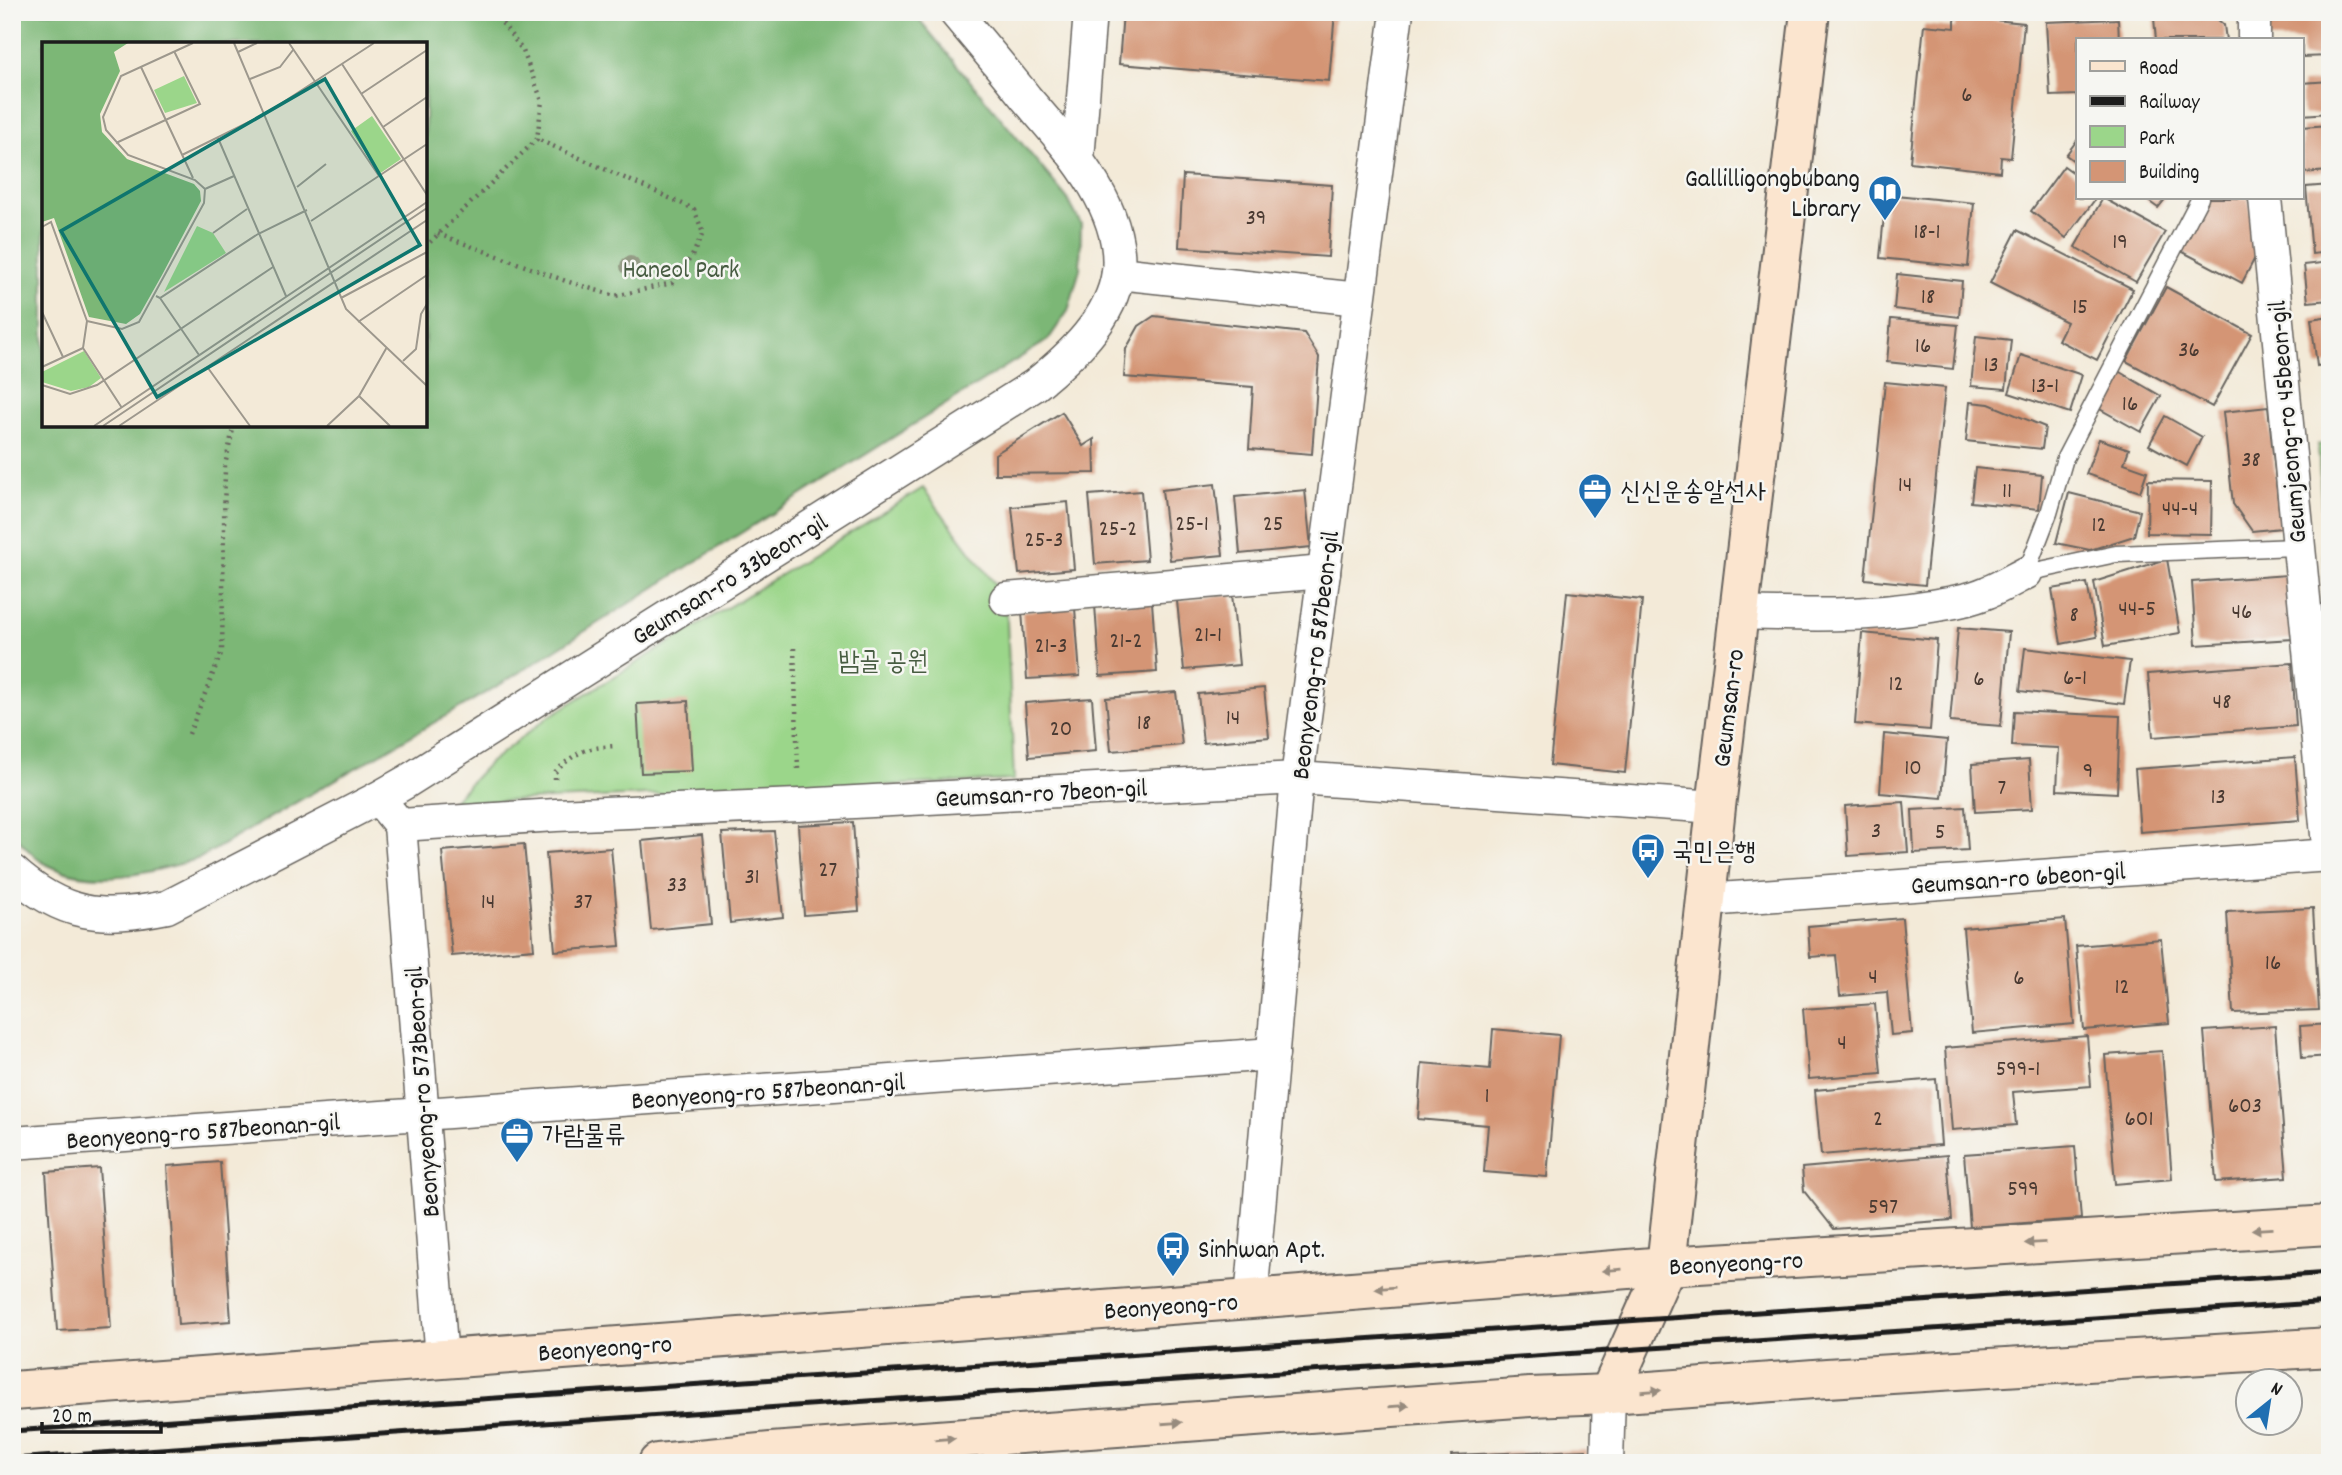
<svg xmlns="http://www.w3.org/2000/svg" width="2342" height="1475" viewBox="0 0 2342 1475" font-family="Dekko,'Poor Story',sans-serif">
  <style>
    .green { fill: #9bd68a; stroke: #5c7953; stroke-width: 2 }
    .forest { fill: #7cb776; stroke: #4c6a49; stroke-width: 2; fill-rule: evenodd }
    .building { fill: #d49575 }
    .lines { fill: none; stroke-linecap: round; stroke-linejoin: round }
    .lane-casing { stroke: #67645e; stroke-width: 19 }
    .street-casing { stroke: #67645e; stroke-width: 35 }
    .secondary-casing { stroke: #67645e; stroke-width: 42 }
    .path { stroke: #67645e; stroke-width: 4.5; stroke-dasharray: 2 5; stroke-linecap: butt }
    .lane { stroke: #fff; stroke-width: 16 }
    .street { stroke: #fff; stroke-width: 32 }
    .secondary { stroke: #fbe5cf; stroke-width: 38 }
    .rail { stroke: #1c1c1c; stroke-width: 5 }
    .tree { fill: #959c86 }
    .oneway { fill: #978b7e }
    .labels { text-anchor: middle; stroke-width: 5; stroke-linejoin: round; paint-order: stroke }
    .number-label { font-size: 23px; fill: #4a3a32 }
    .poi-label { font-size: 26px; fill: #1c1c1c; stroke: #f6f6f2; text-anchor: start }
    .park-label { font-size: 26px; fill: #485d42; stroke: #f6f6f2 }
    .street-label { font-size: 26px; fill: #1c1c1c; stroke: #f6f6f2 }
    .inset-road { fill: none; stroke: #9d988d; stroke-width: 2 }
    .view { fill: #0f766e; fill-opacity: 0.15; stroke: #0f766e; stroke-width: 3.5 }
    .inset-edge { fill: none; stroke: #1c1c1c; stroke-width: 3.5 }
  </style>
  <rect width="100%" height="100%" fill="#f6f6f2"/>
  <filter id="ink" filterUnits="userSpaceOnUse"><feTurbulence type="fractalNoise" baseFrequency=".0143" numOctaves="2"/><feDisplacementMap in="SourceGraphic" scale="14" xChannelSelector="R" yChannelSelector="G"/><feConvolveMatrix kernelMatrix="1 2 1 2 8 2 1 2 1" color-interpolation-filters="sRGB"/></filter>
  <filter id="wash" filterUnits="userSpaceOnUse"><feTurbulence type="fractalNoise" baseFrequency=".00686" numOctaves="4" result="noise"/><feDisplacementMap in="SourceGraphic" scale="28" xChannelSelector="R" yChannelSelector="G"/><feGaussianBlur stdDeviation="1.57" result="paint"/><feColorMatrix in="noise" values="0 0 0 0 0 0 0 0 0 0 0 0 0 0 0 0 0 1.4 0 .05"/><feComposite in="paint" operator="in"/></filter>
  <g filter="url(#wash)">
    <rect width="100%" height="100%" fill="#f3ead8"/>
    <g class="green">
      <path d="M2330 444V643L2318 445Z"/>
      <path d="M923 488 1006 599 1014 780 451 803 489 763 548 717Z"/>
    </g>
    <path class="forest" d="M12 12H913L1067 198 1081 224 1080 269 1068 311 1048 340 501 684 200 858C152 873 91 889 44 863 32 857 22 842 12 833ZM44 44H425V425H44Z"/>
    <g id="blocks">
      <g class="building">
        <path d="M1123 12H1335L1329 81 1119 64Z"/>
        <path d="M2210 13 2224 25 2226 40H2156L2154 18Z"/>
        <path d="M2330 14V56L2302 57V40H2269L2268 16Z"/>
        <path d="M1955 16 2024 23 2011 158 2001 157 2000 172 1910 162 1924 25 1955 28Z"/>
        <path d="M2118 19 2119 40H2078V95L2050 96 2046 22Z"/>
        <path d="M2330 81V113L2302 115V83Z"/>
        <path d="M2330 125V171L2302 173V127Z"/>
        <path d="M2078 139V164L2066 155Z"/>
        <path d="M2064 166 2078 176V198H2096L2066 238 2031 211Z"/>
        <path d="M1183 175 1332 185 1328 257 1179 247Z"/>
        <path d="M2330 185V252L2312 254 2306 187Z"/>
        <path d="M1886 194 1974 203 1968 267 1880 258Z"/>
        <path d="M2103 198 2165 232 2136 282 2075 247Z"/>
        <path d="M2144 198H2166L2158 208Z"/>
        <path d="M2208 198H2248L2260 248 2242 283 2181 251Z"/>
        <path d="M2017 230 2133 289 2097 360 2058 340 2067 322 1990 283Z"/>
        <path d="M2330 262V300L2308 302 2304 265Z"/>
        <path d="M1897 274 1962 281 1959 317 1894 309Z"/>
        <path d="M2166 287 2252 334 2212 407 2126 361Z"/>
        <path d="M1154 316 1304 333 1319 357 1312 454 1249 449 1253 387 1124 377 1126 349 1139 326Z"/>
        <path d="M2330 316V364L2317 366 2311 319Z"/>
        <path d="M1891 319 1958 325 1953 369 1887 362Z"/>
        <path d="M1976 336 2011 340 2006 389 1971 386Z"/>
        <path d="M2021 355 2082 375 2070 413 2009 393Z"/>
        <path d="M2118 371 2161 396 2141 432 2098 408Z"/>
        <path d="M1885 382 1945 388 1925 585 1865 579Z"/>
        <path d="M1970 402 1989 404 2045 427 2042 449 1966 441Z"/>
        <path d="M2268 407 2281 528 2252 531 2233 504 2223 412Z"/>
        <path d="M1062 412 1083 446 1094 439 1095 473 995 474V454Z"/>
        <path d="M2165 416 2202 437 2187 466 2149 445Z"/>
        <path d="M2099 439 2129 449 2124 463 2147 471 2140 492 2086 474Z"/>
        <path d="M1975 468 2042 475 2039 509 1971 502Z"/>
        <path d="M2148 480 2212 481 2211 534 2147 533Z"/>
        <path d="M1215 484 1223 555 1170 560 1162 490Z"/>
        <path d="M1305 490 1311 547 1240 554 1235 497Z"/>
        <path d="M1141 491 1147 560 1095 564 1089 495Z"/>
        <path d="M2069 493 2140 511 2134 536 2090 550 2056 543Z"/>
        <path d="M1068 502 1074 569 1019 574 1012 507Z"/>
        <path d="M2167 559 2180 633 2105 646 2094 582Z"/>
        <path d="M2287 575 2293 639 2196 645 2192 582Z"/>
        <path d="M2087 583 2097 637 2061 644 2052 589Z"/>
        <path d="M1567 592 1642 600 1625 773 1550 765Z"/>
        <path d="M1232 594 1239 665 1184 670 1177 601Z"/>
        <path d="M1152 602 1157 672 1100 676 1095 605Z"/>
        <path d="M1075 608 1080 676 1027 679 1022 611Z"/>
        <path d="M1958 628 2009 632 2001 726 1950 722Z"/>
        <path d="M1862 633 1937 640 1930 730 1855 724Z"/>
        <path d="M2025 648 2130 661 2124 704 2020 691Z"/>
        <path d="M2292 663 2296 726 2153 737 2148 674Z"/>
        <path d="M1264 688 1269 737 1203 743 1198 694Z"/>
        <path d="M1176 692 1182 745 1111 751 1106 698Z"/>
        <path d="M1092 698 1096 751 1029 757 1025 703Z"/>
        <path d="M688 701 692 771 641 773 637 704Z"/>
        <path d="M2014 711 2120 716 2117 793 2057 790 2059 748 2012 746Z"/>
        <path d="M1884 734 1947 740 1942 798 1880 793Z"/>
        <path d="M2295 757 2300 820 2140 832 2135 769Z"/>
        <path d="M2029 760 2032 809 1975 812 1972 764Z"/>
        <path d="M1904 802 1908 852 1848 856 1845 806Z"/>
        <path d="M1965 807 1968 850 1914 853 1912 810Z"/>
        <path d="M853 822 859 911 804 915 798 825Z"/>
        <path d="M774 831 783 917 730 923 722 833Z"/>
        <path d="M702 835 711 924 651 930 642 841Z"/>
        <path d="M524 844 534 949 452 956 442 851Z"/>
        <path d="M611 848 620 946 555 951 546 853Z"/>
        <path d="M2313 908 2319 1010 2233 1013 2227 912Z"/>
        <path d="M1902 918 1912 1033 1891 1035 1887 992 1840 996 1836 955 1810 957 1808 926Z"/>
        <path d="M2065 919 2074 1024 1972 1033 1963 928Z"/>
        <path d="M2161 939 2169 1023 2084 1030 2076 946Z"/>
        <path d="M1875 1004 1881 1073 1809 1079 1803 1009Z"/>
        <path d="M2330 1024V1056L2302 1058 2300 1026Z"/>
        <path d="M2275 1026 2287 1177 2216 1182 2204 1031Z"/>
        <path d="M1493 1029 1559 1035 1547 1177 1484 1172 1488 1125 1418 1119 1422 1063 1490 1069Z"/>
        <path d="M2087 1036 2091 1086 2013 1092 2016 1125 1952 1130 1945 1048Z"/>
        <path d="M2162 1051 2172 1179 2115 1184 2105 1055Z"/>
        <path d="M1936 1079 1941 1145 1821 1155 1815 1090Z"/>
        <path d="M2075 1146 2081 1219 1970 1227 1964 1154Z"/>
        <path d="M1947 1155 1952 1220 1834 1229 1804 1191 1802 1168Z"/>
        <path d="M220 1162 231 1321 178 1325 167 1166Z"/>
        <path d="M99 1168 111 1328 57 1331 46 1172Z"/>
        <path d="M1586 1450 1587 1463H1452L1451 1455Z"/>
      </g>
    </g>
  </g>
  <g filter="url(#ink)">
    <use href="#blocks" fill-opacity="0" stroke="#67645e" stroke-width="2"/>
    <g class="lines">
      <g class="lane-casing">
        <path id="lane" d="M2200 198 2065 458 2049 513 2026 573 2116 554 2298 547"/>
      </g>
      <g class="street-casing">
        <g id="street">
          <path d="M2254 12V40"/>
          <path d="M1078 159 1090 12"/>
          <path d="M2265 198 2329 855"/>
          <path d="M1118 273 1359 299"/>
          <path d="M1006 599 1324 572"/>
          <path d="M1739 613C1803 615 1867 617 1931 606 1950 603 1970 600 1988 592 2001 587 2014 579 2026 573"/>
          <path d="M378 798 400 825 556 815 799 805 1297 778 1716 807"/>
          <path d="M400 825 442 1359"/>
          <path d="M12 871C63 917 102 920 167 907L378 798 406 782 1035 385C1070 357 1112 319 1118 272 1125 206 1065 144 1026 98 1003 69 979 41 955 12"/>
          <path d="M1706 900 2330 855"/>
          <path d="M12 1143 1273 1054"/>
          <path d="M1251 1299 1297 778 1397 12"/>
          <path d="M1607 1463 1609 1394"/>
        </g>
      </g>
      <g class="secondary-casing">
        <g id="secondary">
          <path d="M12 1391 1251 1299 1666 1266 2330 1225"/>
          <path d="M1609 1394 1666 1266 1716 807 1810 12"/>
          <path d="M658 1463 771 1452 1530 1397 1609 1394 1827 1378 2330 1347"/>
        </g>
      </g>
      <g class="path">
        <path d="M438 234 566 281 615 296 672 283 692 256 703 233 694 209 537 139"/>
        <path d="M425 247 537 139 542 101 523 51 494 12"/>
        <path d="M794 648 798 769"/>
        <path d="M189 734 222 651 225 465 234 425"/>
        <path d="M555 779V772C577 751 585 748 615 746"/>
      </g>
      <use href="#lane" class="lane"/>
      <use href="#street" class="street"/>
      <use href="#secondary" class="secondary"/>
      <g class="rail">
        <path d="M12 1431 2330 1273"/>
        <path d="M12 1459 2330 1302"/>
      </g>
    </g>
    <circle class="tree" cx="630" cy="266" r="10"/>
    <defs><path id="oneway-solid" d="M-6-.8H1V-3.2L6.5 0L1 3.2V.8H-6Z" transform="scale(1.75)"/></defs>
    <g class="oneway">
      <use href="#oneway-solid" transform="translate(2262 1229) rotate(177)"/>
      <use href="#oneway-solid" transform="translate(2035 1243) rotate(177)"/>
      <use href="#oneway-solid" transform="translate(1612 1270) rotate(175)"/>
      <use href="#oneway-solid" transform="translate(1385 1288) rotate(175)"/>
      <use href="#oneway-solid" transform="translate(1651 1391) rotate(-4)"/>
      <use href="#oneway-solid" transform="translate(1399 1406) rotate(-4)"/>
      <use href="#oneway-solid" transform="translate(1172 1423) rotate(-4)"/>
      <use href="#oneway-solid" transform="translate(945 1439) rotate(-4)"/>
    </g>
  </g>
  <defs>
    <g id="library-pin" transform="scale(1.75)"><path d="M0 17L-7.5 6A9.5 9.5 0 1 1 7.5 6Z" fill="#1f6fb2" stroke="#f6f6f2"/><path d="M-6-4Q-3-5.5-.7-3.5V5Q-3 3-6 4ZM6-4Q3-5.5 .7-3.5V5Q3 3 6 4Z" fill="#fff"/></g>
    <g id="office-pin" transform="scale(1.75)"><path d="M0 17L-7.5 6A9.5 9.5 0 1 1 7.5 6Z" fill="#1f6fb2" stroke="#f6f6f2"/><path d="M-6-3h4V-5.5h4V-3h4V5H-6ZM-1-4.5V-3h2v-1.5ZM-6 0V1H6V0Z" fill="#fff"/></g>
    <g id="bus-pin" transform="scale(1.75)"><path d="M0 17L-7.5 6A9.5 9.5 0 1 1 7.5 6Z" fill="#1f6fb2" stroke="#f6f6f2"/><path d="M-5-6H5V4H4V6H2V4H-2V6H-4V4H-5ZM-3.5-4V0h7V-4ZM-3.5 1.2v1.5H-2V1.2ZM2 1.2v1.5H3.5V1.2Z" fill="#fff"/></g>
  </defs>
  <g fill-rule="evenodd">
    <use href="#library-pin" x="1885" y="192"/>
    <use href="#office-pin" x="1595" y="490"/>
    <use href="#bus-pin" x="1648" y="850"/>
    <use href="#office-pin" x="517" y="1134"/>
    <use href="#bus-pin" x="1173" y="1248"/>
  </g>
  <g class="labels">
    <g class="number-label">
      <text x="1967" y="101">6</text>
      <text x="1256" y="224">39</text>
      <text x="1927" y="238">18-1</text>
      <text x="2120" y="248">19</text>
      <text x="1928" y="303">18</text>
      <text x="2080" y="313">15</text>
      <text x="1923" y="352">16</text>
      <text x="2189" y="356">36</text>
      <text x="1991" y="371">13</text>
      <text x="2045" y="392">13-1</text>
      <text x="2130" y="410">16</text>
      <text x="2251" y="466">38</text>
      <text x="1905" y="491">14</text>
      <text x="2007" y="497">11</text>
      <text x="2180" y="515">44-4</text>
      <text x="1192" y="530">25-1</text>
      <text x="1273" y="530">25</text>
      <text x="2099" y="531">12</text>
      <text x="1118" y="535">25-2</text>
      <text x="1044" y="546">25-3</text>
      <text x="2137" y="615">44-5</text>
      <text x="2242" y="618">46</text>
      <text x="2074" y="621">8</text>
      <text x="1208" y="641">21-1</text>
      <text x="1126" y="647">21-2</text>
      <text x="1051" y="652">21-3</text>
      <text x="2075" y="684">6-1</text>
      <text x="1979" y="685">6</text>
      <text x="1896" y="690">12</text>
      <text x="2222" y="708">48</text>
      <text x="1233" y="724">14</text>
      <text x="1144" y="729">18</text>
      <text x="1061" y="735">20</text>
      <text x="1913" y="774">10</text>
      <text x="2088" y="777">9</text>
      <text x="2002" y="794">7</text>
      <text x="2218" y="803">13</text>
      <text x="1876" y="837">3</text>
      <text x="1940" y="838">5</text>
      <text x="828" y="876">27</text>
      <text x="752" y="883">31</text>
      <text x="677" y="891">33</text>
      <text x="488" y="908">14</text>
      <text x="583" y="908">37</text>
      <text x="2273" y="969">16</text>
      <text x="1873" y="983">4</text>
      <text x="2019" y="984">6</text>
      <text x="2122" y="993">12</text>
      <text x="1842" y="1049">4</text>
      <text x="2018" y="1075">599-1</text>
      <text x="1487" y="1102">1</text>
      <text x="2245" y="1112">603</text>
      <text x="1878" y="1125">2</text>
      <text x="2139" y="1125">601</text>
      <text x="2023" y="1195">599</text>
      <text x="1883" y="1213">597</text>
    </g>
    <g class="poi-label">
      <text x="1860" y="186" text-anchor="end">Gallilligongbubang<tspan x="1860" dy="30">Library</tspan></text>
      <text x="1620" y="499">신신운송알선사</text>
      <text x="1672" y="859">국민은행</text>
      <text x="542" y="1143">가람물류</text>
      <text x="1198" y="1257">Sinhwan Apt.</text>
    </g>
    <g class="park-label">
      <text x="681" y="277">Haneol Park</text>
      <text x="883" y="669">밤골 공원</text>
    </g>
    <g class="street-label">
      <text transform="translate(2286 422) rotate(-95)" y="9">Geumjeong-ro 45beon-gil</text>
      <text transform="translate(729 578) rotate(-32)" y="9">Geumsan-ro 33beon-gil</text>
      <text transform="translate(1314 655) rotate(-83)" y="9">Beonyeong-ro 587beon-gil</text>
      <text transform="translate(1727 708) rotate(-83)" y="9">Geumsan-ro</text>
      <text transform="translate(1041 792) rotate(-3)" y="9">Geumsan-ro 7beon-gil</text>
      <text transform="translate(2018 877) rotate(-4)" y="9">Geumsan-ro 6beon-gil</text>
      <text transform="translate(768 1090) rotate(-4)" y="9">Beonyeong-ro 587beonan-gil</text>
      <text transform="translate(421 1092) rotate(-94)" y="9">Beonyeong-ro 573beon-gil</text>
      <text transform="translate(203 1130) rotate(-4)" y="9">Beonyeong-ro 587beonan-gil</text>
      <text transform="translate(1736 1262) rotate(-3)" y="9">Beonyeong-ro</text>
      <text transform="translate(1171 1305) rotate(-4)" y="9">Beonyeong-ro</text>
      <text transform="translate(605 1347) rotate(-4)" y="9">Beonyeong-ro</text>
    </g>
  </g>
  <g transform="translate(42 42)">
    <rect width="385" height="385" fill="#f3ead8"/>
    <path d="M142 34 155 61 123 71 112 48ZM330 74 359 117 337 132 309 89ZM155 184 171 191 184 211 122 250ZM42 309 59 336 47 345 29 349 0 340V330Z" fill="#9bd68a"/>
    <path d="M0 1H86L72 10 78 29 58 72 60 90 85 117 152 142 158 149 159 159 120 233 98 272 84 282 47 275 12 176 0 180Z" fill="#7cb776"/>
    <path class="inset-road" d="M192 1 304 267 385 344M247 1 337 134M196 10 215 1M300 22 385 153M99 25 151 136M208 37 238 25 251 8M319 52 385 8M341 85 385 55M176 96 244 254M74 101 158 62 132 9M140 113 223 72 332 1M255 145 284 122M163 147 192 134M269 179 385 102M0 185 9 180 45 279 41 306 80 366M171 191 205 167M114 254 118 256 216 192 265 168M118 256 157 313M299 256 385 210M0 270 21 315M45 279 80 287 97 280 162 161 163 147 153 138 86 113 64 88 61 75 79 34 151 1M316 280 385 233M361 319 374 307 379 272 385 262M0 325 41 306M166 326 208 384M0 343 28 352 55 343 231 225M317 354 348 384M52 384 385 160M61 384 385 166M77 384 385 178M285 384 317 354 345 305"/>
    <path class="view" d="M283 37 378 203 115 355 19 189Z"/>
    <rect width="385" height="385" class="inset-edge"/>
  </g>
  <rect width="2342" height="1475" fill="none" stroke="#f6f6f2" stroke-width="42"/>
  <rect x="2076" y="38" width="228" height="161" fill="#f6f6f2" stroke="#9f9f9c" stroke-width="2"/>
  <rect x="2090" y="61" width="35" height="10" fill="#fbe5cf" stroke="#9f9f9c" stroke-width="2"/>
  <text x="2139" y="74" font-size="21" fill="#1c1c1c">Road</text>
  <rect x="2090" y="96" width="35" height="10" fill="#1c1c1c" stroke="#9f9f9c" stroke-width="2"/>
  <text x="2139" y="108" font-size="21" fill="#1c1c1c">Railway</text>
  <rect x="2090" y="126" width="35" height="21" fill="#9bd68a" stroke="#9f9f9c" stroke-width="2"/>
  <text x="2139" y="144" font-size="21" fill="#1c1c1c">Park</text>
  <rect x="2090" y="161" width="35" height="21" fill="#d49575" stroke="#9f9f9c" stroke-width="2"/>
  <text x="2139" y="178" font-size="21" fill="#1c1c1c">Building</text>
  <g transform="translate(2269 1402) rotate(30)"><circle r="33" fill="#f6f6f2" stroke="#9f9f9c" stroke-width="2"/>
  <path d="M0-5L12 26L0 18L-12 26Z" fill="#1f6fb2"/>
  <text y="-10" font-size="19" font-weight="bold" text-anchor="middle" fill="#1c1c1c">N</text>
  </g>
  <path d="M42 1422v10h119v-10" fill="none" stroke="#1c1c1c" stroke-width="3.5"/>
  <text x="52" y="1422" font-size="21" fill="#1c1c1c" stroke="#f6f6f2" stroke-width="5" paint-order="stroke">20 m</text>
</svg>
